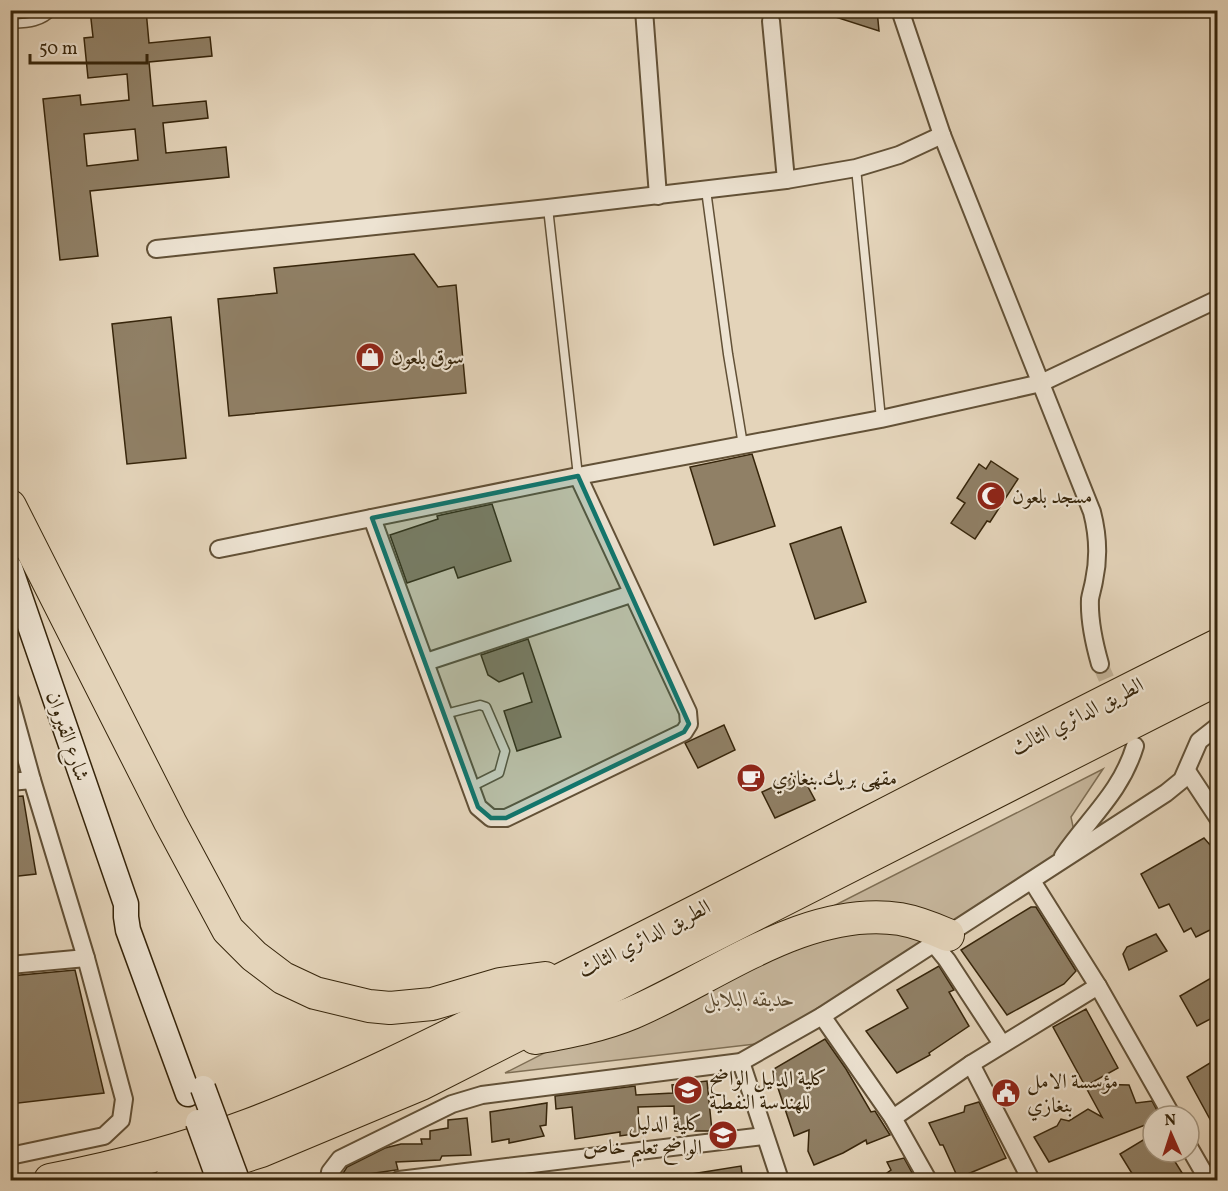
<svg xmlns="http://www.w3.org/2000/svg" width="1228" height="1191" viewBox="0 0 1228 1191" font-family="Vollkorn,Amiri,serif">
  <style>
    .green { fill: #c6b69c; stroke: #7e6e54; stroke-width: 1.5 }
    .building { fill: #908066; stroke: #36250b; stroke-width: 1.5; fill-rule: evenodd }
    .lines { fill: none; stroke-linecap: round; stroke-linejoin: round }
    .street-tunnel { stroke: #c1b197; stroke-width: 16; stroke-dasharray: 16 8; stroke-linecap: butt }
    .lane-casing { stroke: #625137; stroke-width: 11 }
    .street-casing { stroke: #625137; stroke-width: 20 }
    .secondary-casing { stroke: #36250b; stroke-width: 27 }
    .highway-casing { stroke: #36250b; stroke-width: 34 }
    .lane { stroke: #ede3d2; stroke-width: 8 }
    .street { stroke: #ede3d2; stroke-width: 16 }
    .secondary { stroke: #ede3d2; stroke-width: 24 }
    .highway { stroke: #e4d4ba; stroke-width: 32 }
    .secondary-bridge-casing { stroke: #36250b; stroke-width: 27; stroke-linecap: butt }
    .secondary-bridge { stroke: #ede3d2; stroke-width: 24 }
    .marked { fill: #0f766e; fill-opacity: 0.2; stroke: #0f766e; stroke-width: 4.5; stroke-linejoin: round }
    .labels { text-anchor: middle; stroke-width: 4.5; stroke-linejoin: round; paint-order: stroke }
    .poi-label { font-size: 21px; fill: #36250b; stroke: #ede3d2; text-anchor: start }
    .street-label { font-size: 21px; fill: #36250b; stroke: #ede3d2 }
    .park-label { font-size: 21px; font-style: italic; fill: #5a492f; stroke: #ede3d2 }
  </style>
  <rect width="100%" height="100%" fill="#e4d4ba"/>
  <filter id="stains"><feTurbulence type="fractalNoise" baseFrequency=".00333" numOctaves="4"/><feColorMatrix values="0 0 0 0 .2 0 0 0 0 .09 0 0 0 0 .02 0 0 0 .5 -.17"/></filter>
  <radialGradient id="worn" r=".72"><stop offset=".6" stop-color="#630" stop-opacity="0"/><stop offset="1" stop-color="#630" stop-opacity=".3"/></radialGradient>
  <path class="green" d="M1103 769 1071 817 1076 841 894 962 765 1043 505 1073Z"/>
  <g class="building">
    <path d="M90 10H146L149 43 210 37 212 56 149 62 153 106 206 101 208 118 163 123 166 153 226 147 229 177 90 191 98 256 60 260 43 99 80 95 81 105 129 100 127 74 88 78 84 38 93 37ZM135 129 138 160 87 166 84 134Z"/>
    <path d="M823 10H877L879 31 823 13Z"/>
    <path d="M414 254 438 287 456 285 466 393 229 416 218 299 277 293 274 268Z"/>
    <path d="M171 317 186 458 127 464 112 324Z"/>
    <path d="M752 454 775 526 714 545 690 467Z"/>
    <path d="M991 461 1018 479 990 522 987 521 975 539 951 523 965 503 957 498 979 464 986 469Z"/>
    <path d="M492 504 511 561 458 578 454 567 407 583 390 535 438 519 437 516 441 515Z"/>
    <path d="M841 527 866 602 815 619 790 544Z"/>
    <path d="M528 639 561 737 517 751 504 711 532 702 523 673 499 682 488 675 481 655Z"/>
    <path d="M724 725 735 750 698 768 685 743Z"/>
    <path d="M801 774 815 800 775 818 762 792Z"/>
    <path d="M23 796 36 874 10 877V797Z"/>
    <path d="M1204 838 1218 854V926L1196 937 1191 928 1184 932 1169 904 1159 908 1141 874Z"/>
    <path d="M1031 907H1036L1076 971 1064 984 1007 1015 961 950Z"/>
    <path d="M1156 934 1167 951 1129 970 1123 954 1127 947Z"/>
    <path d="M939 966 954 990 949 992 969 1026 929 1053 930 1055 897 1073 866 1031 908 1008 897 990Z"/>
    <path d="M75 970 104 1093 10 1104V976Z"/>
    <path d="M1218 974V1015L1197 1026 1180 996Z"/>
    <path d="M1086 1009 1118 1068 1089 1084 1129 1085 1136 1103 1152 1101 1160 1116H1153V1122L1049 1162 1034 1137 1057 1126 1061 1119 1069 1121 1088 1109 1102 1117 1053 1027Z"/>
    <path d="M825 1039 846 1069 871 1112 875 1111 890 1135 867 1144 866 1140 843 1153 814 1165 808 1151 809 1130 794 1136 772 1070Z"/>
    <path d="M1218 1058V1134L1187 1077Z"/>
    <path d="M707 1081 712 1131H675L674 1106 638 1107 640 1133 620 1136V1132L575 1139 572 1107 556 1109 555 1096 635 1086 636 1095 673 1093 672 1085Z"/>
    <path d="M979 1102 1006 1158 958 1178 943 1145H940L929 1123 964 1112 965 1106Z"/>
    <path d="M547 1103 546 1125 540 1126 544 1136 509 1143V1139L492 1142 490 1112Z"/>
    <path d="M467 1118 471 1155 442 1156 440 1160 396 1162 398 1170H396L340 1178 347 1167 385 1148 401 1144H422L421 1139H430V1131L448 1128V1120Z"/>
    <path d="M1153 1134V1152H1169L1184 1176 1177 1180H1136L1120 1154Z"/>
    <path d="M904 1158 916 1180H877L891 1170 887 1162Z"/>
    <path d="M741 1166 743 1180H692V1174Z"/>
  </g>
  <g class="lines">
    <path class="street-tunnel" d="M1100 664 1117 703"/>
    <g class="lane-casing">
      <g id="lane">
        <path d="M10 24C27 23 41 23 53 10"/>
        <path d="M856 168 881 419"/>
        <path d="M706 190 728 354 743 445"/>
        <path d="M548 208 578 476"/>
        <path d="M445 714 480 705 486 707 505 751 499 773 471 787"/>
      </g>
    </g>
    <g class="street-casing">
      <g id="street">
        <path d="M644 10 658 196"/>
        <path d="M900 10 942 135 1092 512C1098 535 1099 558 1094 581 1093 587 1091 593 1090 599 1089 621 1094 643 1100 664"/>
        <path d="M771 21 786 180"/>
        <path d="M156 249 548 208 786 180 856 168 899 155 942 135"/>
        <path d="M372 518 478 807 491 818H506L684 732 689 724 688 712 578 476"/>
        <path d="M219 549 578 476 881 419 1041 383 1218 299"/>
        <path d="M426 662 631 594"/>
        <path d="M10 700 32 780 86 958 124 1099 121 1120 104 1136 10 1156"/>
        <path d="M1187 771 1218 818"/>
        <path d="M10 782 32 780"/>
        <path d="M1063 856C1090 817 1121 792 1135 746"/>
        <path d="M1032 881 1098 986"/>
        <path d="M934 944 947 960 1002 1044"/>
        <path d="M10 965 86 958"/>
        <path d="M822 1016 893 1118 928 1180"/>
        <path d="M741 1062 780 1180"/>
        <path d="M971 1064 1031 1180"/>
        <path d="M893 1118 971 1064 1098 986 1172 1116"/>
        <path d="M1189 1147 1208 1180"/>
        <path d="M329 1180 330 1172 340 1159 452 1104 482 1095 741 1062 822 1016 1166 793 1182 780 1199 741 1218 726"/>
        <path d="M399 1180 764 1136"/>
      </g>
    </g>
    <g class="secondary-casing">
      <path id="secondary" d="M10 568 126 904V917L128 930 188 1094"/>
    </g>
    <g class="highway-casing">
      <g id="highway">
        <path d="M10 506 170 822 228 930 254 956 283 978 315 993 369 1006 390 1008 432 1004 500 984 545 978"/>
        <path d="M535 1038C568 1032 601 1026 632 1013 715 978 805 905 900 919 917 922 932 928 948 935"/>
        <path d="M50 1180C118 1167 185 1149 249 1125 362 1082 470 1025 578 971 792 864 1003 751 1218 645"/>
        <path d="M171 1180 261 1151 421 1084 1218 679"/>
      </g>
    </g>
    <use href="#lane" class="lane"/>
    <use href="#street" class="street"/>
    <use href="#secondary" class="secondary"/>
    <use href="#highway" class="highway"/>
    <g class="secondary-bridge-casing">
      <g id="secondary-bridge">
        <path d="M203 1088 237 1180"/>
        <path d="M198 1122 219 1180"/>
      </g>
    </g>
    <use href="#secondary-bridge" class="secondary-bridge"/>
  </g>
  <path class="marked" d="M578 476 689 724 684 732 506 818H491L478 807 372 518Z"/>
  <defs>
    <g id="shop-disc" transform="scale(1.5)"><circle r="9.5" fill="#8f2418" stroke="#ede3d2"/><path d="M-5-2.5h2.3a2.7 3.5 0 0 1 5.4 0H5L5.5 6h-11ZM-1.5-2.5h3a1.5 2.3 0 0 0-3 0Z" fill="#fff"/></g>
    <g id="mosque-disc" transform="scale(1.5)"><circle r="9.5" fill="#8f2418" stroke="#ede3d2"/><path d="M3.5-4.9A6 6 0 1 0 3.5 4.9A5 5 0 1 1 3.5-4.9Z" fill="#fff"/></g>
    <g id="cafe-disc" transform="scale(1.5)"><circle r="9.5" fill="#8f2418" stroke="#ede3d2"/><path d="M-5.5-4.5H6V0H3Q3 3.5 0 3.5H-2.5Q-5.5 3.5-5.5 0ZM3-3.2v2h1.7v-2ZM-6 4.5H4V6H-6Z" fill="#fff"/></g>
    <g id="university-disc" transform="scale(1.5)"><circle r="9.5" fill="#8f2418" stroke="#ede3d2"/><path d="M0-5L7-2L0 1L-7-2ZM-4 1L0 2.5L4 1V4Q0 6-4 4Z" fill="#fff"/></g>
    <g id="civic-disc" transform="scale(1.5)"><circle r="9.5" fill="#8f2418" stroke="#ede3d2"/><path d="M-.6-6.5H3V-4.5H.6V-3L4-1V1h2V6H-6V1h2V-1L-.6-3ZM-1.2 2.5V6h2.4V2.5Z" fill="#fff"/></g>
  </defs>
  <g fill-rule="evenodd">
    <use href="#shop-disc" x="370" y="357"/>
    <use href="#mosque-disc" x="991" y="496"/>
    <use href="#cafe-disc" x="751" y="778"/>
    <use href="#university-disc" x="688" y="1090"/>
    <use href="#civic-disc" x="1006" y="1093"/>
    <use href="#university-disc" x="723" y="1135"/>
  </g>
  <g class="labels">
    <g class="poi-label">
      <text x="391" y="364">سوق بلعون</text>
      <text x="1012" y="503">مسجد بلعون</text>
      <text x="772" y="785">مقهى بريك.بنغازي</text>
      <text x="709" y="1085">كلية الدليل الواضح<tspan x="709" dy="24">للهندسة النفطية</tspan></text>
      <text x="1027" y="1088">مؤسسة الامل<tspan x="1027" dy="24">بنغازي</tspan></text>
      <text x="702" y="1130" text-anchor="end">كلية الدليل<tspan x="702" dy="24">الواضح تعليم خاص</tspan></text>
    </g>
    <g class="street-label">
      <text transform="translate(1077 716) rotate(-27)" y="7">الطريق الدائري الثالث</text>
      <text transform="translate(68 736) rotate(71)" y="7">شارع القيروان</text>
      <text transform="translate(644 938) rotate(-27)" y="7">الطريق الدائري الثالث</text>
    </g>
    <g class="park-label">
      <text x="749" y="1006">حديقه البلابل</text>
    </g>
  </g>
  <rect width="1228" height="1191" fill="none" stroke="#e4d4ba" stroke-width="36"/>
  <rect x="12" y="12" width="1204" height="1167" fill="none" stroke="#36250b" stroke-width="3"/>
  <rect x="18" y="18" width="1192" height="1155" fill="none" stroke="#36250b" stroke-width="1.5"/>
  <g transform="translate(1171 1134) rotate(357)"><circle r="28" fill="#ede3d2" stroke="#a49782" stroke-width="1.5"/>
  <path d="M0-4.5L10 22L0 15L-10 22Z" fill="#8f2418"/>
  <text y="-9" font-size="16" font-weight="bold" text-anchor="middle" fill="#36250b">N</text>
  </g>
  <path d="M30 54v9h117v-9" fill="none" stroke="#36250b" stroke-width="3"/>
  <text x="39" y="54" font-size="18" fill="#36250b" stroke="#ede3d2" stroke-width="4.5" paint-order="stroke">50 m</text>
  <rect width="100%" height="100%" filter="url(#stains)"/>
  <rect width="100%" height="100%" fill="url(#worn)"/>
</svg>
